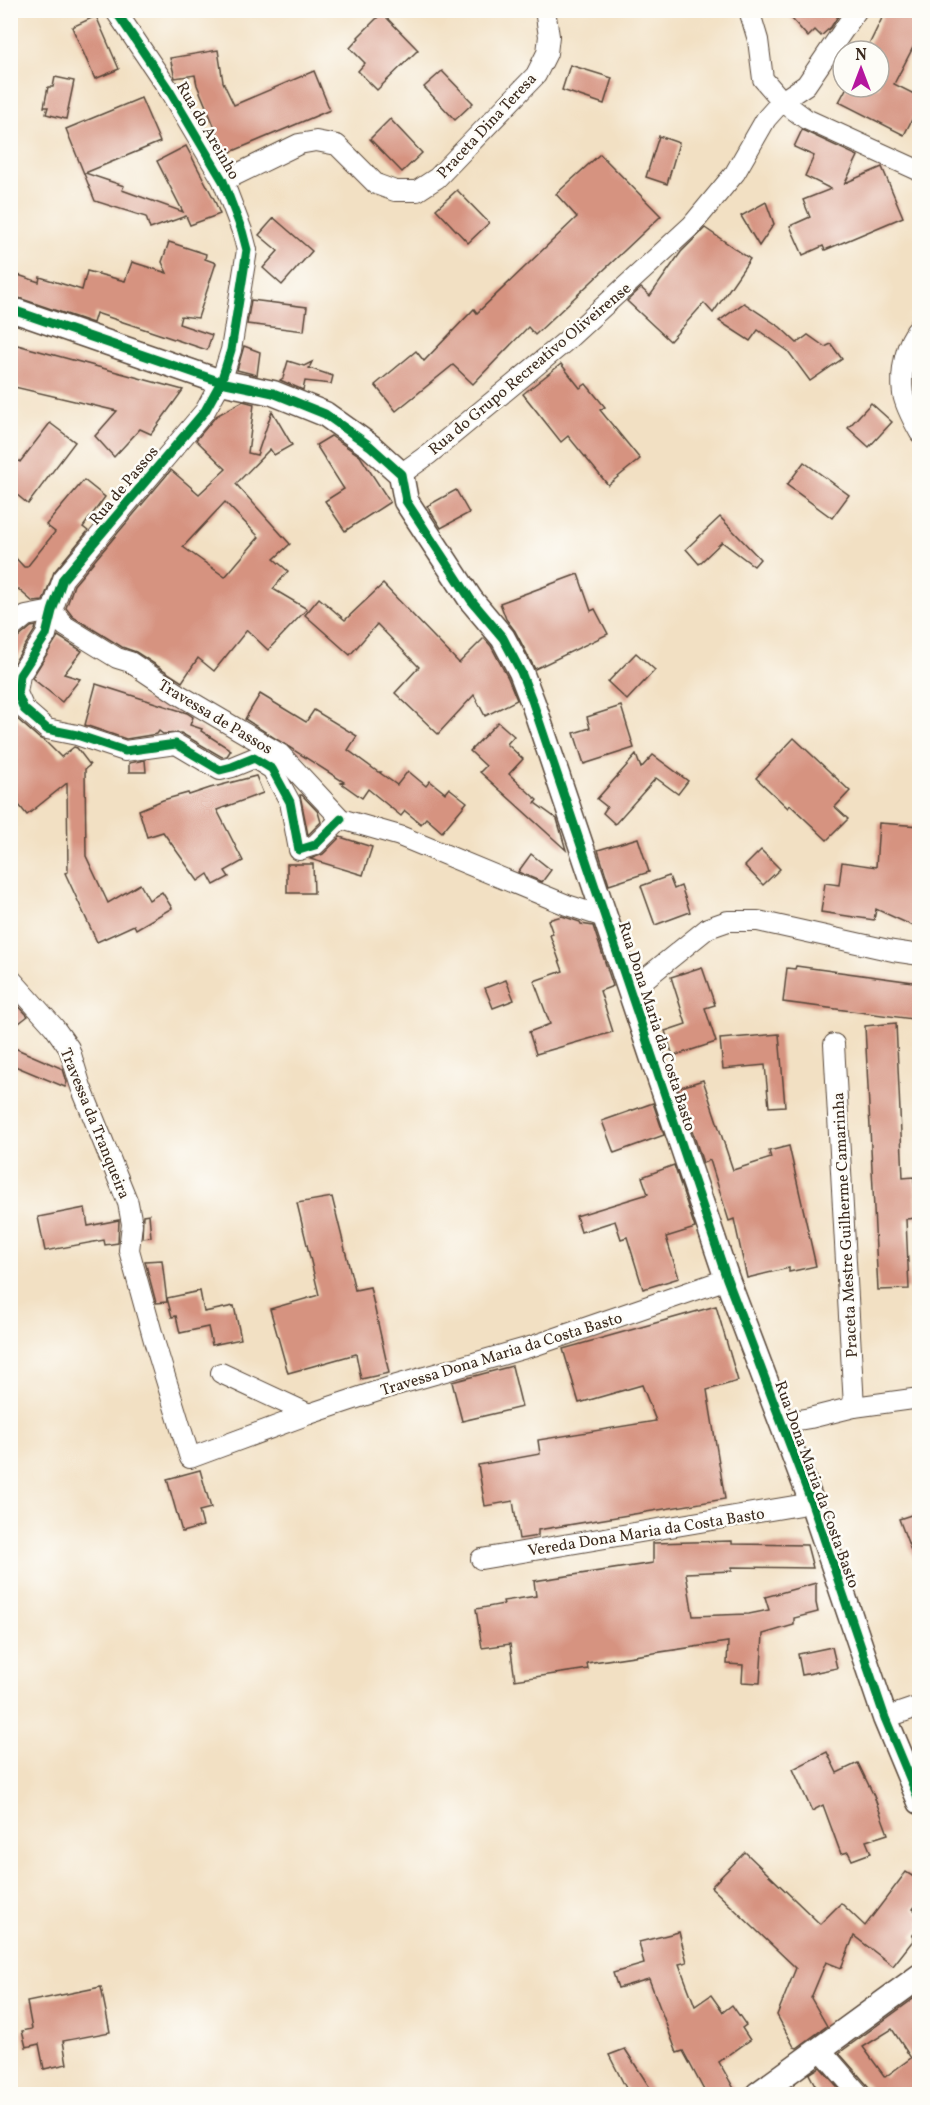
<svg xmlns="http://www.w3.org/2000/svg" width="930" height="2105" viewBox="0 0 930 2105" font-family="Vollkorn,serif">
  <style>
    .building { fill: #d69380; fill-rule: evenodd }
    .lines { fill: none; stroke-linecap: round; stroke-linejoin: round }
    .minor-casing { stroke: #564537; stroke-width: 22 }
    .tertiary-casing { stroke: #564537; stroke-width: 27 }
    .minor { stroke: #fff; stroke-width: 20 }
    .tertiary { stroke: #fff; stroke-width: 24 }
    .cycleway-casing { stroke: #fdfcf7; stroke-width: 13 }
    .cycleway { stroke: #00873e; stroke-width: 9 }
    .labels { text-anchor: middle; stroke-width: 5; stroke-linejoin: round; paint-order: stroke }
    .street-label { font-size: 16px; fill: #3b2a1e; stroke: #fdfcf7 }
  </style>
  <rect width="100%" height="100%" fill="#fdfcf7"/>
  <filter id="ink" filterUnits="userSpaceOnUse"><feTurbulence type="fractalNoise" baseFrequency=".0167" numOctaves="2"/><feDisplacementMap in="SourceGraphic" scale="12" xChannelSelector="R" yChannelSelector="G"/><feConvolveMatrix kernelMatrix="1 2 1 2 8 2 1 2 1" color-interpolation-filters="sRGB"/></filter>
  <filter id="wash" filterUnits="userSpaceOnUse"><feTurbulence type="fractalNoise" baseFrequency=".008" numOctaves="4" result="noise"/><feDisplacementMap in="SourceGraphic" scale="24" xChannelSelector="R" yChannelSelector="G"/><feGaussianBlur stdDeviation="1.35" result="paint"/><feColorMatrix in="noise" values="0 0 0 0 0 0 0 0 0 0 0 0 0 0 0 0 0 1.4 0 .05"/><feComposite in="paint" operator="in"/></filter>
  <g filter="url(#wash)">
    <rect width="100%" height="100%" fill="#f2e0c3"/>
    <g id="blocks">
      <g class="building">
        <path d="M784 10H842L831 27 821 36 815 30 808 37Z"/>
        <path d="M886 10H920V34L894 84 920 97V104L904 135 839 102 847 87H879V51H866Z"/>
        <path d="M382 13 418 50 377 90 358 71 365 63 350 48 359 38 358 37Z"/>
        <path d="M96 16 119 69 95 79 72 27Z"/>
        <path d="M218 50 223 82 234 105 314 71 330 110 226 154 197 85 195 75 175 78 170 58Z"/>
        <path d="M570 65 612 78 604 104 562 90Z"/>
        <path d="M442 71 473 103 455 120 424 87Z"/>
        <path d="M55 77 74 81 66 119 46 114 48 107H44L48 87H53Z"/>
        <path d="M141 98 160 142 85 173 124 186 122 190 183 212 157 161 186 146 214 199 220 214 190 225 186 216 150 229 146 217 95 201 66 129Z"/>
        <path d="M390 119 422 153 402 172 370 139Z"/>
        <path d="M802 130 858 156 845 183 882 167 903 217 825 250 823 246 803 255 790 226 810 217 803 200 831 189 805 176 814 156 794 147Z"/>
        <path d="M659 136 679 143 667 184 646 177Z"/>
        <path d="M600 154 661 216 535 335 528 327 473 384 453 365 396 411 375 385 416 351 424 361 474 309 477 313 577 217 556 194Z"/>
        <path d="M457 190 489 223 468 243 436 209Z"/>
        <path d="M766 202 774 224 759 246 741 216Z"/>
        <path d="M274 218 312 251 282 285 263 268 278 251 259 235Z"/>
        <path d="M705 228 750 259 713 313 704 303 670 341 627 301 641 288 650 296 681 252Z"/>
        <path d="M169 242 206 254 205 259 216 263 198 318 181 316 179 324 212 335 207 350 96 313 93 323 10 295 18 275 39 282 40 277 82 290 87 271 125 281 132 262 167 273 162 262Z"/>
        <path d="M251 300 307 307 304 331 247 324Z"/>
        <path d="M744 303 780 327 797 343 808 335 825 347 831 344 842 359 810 381 788 351 758 330 750 341 719 321Z"/>
        <path d="M10 343 183 390 151 434 140 429 114 457 95 436 117 411 10 386Z"/>
        <path d="M244 346 260 352 257 375 237 370Z"/>
        <path d="M288 361 304 366 312 362 309 368 333 376 331 384 305 381 303 390 280 380 283 378Z"/>
        <path d="M561 364 580 388 586 384 605 407 600 410 640 459 608 485 568 436 561 442 523 394Z"/>
        <path d="M243 401 254 404 248 453 257 455 272 411 292 445 274 455 270 449 236 484 290 544 274 559 288 571 273 589 307 609 268 650 247 630 214 671 198 658 182 682 136 652 122 647 73 617 66 608 74 585 171 470 199 494 226 469 196 440 216 416ZM225 502 259 537 225 577 183 547Z"/>
        <path d="M871 403 892 422 869 447 848 428Z"/>
        <path d="M50 423 75 442 28 504 10 489V454L20 462Z"/>
        <path d="M331 436 360 456 390 502 345 531 325 501 344 489 316 445Z"/>
        <path d="M804 462 849 495 832 518 787 485Z"/>
        <path d="M84 480 105 497 83 527 88 531 54 572 43 601 33 602 10 582V552L24 567H27L55 532 46 525Z"/>
        <path d="M456 490 469 513 441 528 427 506Z"/>
        <path d="M720 517 760 559 754 566 722 542 699 564 686 549Z"/>
        <path d="M578 574 591 611 595 609 608 634 535 669 515 631 506 619 500 603Z"/>
        <path d="M383 584 459 663 484 638 491 646 508 678 517 700 485 716 474 695 438 734 395 693 419 667 377 624 350 655 305 615 319 598 345 620Z"/>
        <path d="M36 626 35 630 14 663 10 660V641L18 638 31 627Z"/>
        <path d="M58 636 82 651 64 674 80 679 62 702 32 678Z"/>
        <path d="M636 653 655 670 627 700 608 682Z"/>
        <path d="M96 684 187 713 193 717 190 725 202 729 201 731 231 750 227 756 222 757 181 733 163 734 159 731 157 734 126 739 85 725Z"/>
        <path d="M260 694 306 722 314 710 357 736 348 750 378 772H381L380 773 397 785 408 771 426 786 430 781 445 793 449 788 467 802 442 832 426 818 421 824 405 811 401 816 368 789 362 798 341 783 344 782 245 719Z"/>
        <path d="M621 706 634 748 584 764 574 733 590 728 587 717Z"/>
        <path d="M10 708 16 718 39 738 45 741 61 757 74 747 77 748 90 765 85 769 86 856 108 903 140 884 149 900 162 892 172 908 136 929 134 925 97 942 65 873 68 872 67 783 27 815 10 794Z"/>
        <path d="M498 722 514 736 507 744 523 759 509 774 537 800 535 803 557 819 566 850 480 772 486 766 470 751Z"/>
        <path d="M794 738 850 791 835 807 848 819 827 840 790 805 788 808 756 778Z"/>
        <path d="M636 755 641 768 653 755 688 781 678 794 656 778 615 824 603 813 607 807 597 799Z"/>
        <path d="M145 760 146 772H129V763Z"/>
        <path d="M256 776 263 793 217 810 243 861 225 871 229 877 214 885 208 874 198 881 163 832 147 837 139 810 163 800 188 793 189 795 210 788Z"/>
        <path d="M300 795H302L318 812 321 822 308 835Z"/>
        <path d="M879 823 920 826V929L876 909 874 920 821 912 825 883 839 885 842 862 876 867Z"/>
        <path d="M340 837 372 847 363 875 310 859 323 854Z"/>
        <path d="M638 838 649 872 609 885 598 850Z"/>
        <path d="M761 850 780 869 763 885 745 866Z"/>
        <path d="M531 854 551 870 542 882 518 872Z"/>
        <path d="M287 864H313L314 893H287Z"/>
        <path d="M669 876 674 889 681 886 690 912 655 925 641 886Z"/>
        <path d="M562 916 580 922 581 924 593 926 613 986 600 991 613 1032 536 1054 529 1032 550 1024 534 981 563 971 550 935 553 934 548 920Z"/>
        <path d="M796 966 920 983V1020L783 1002 787 968 795 969Z"/>
        <path d="M702 967 715 1005 705 1008 716 1042 673 1056 665 1031 686 1024 671 977Z"/>
        <path d="M506 980 514 1000 493 1008 485 988Z"/>
        <path d="M10 997 28 1016 10 1030Z"/>
        <path d="M896 1023 903 1178 914 1177 917 1218 906 1219 909 1289 878 1290 865 1026Z"/>
        <path d="M779 1034 785 1106 769 1107 765 1065 723 1069 720 1039Z"/>
        <path d="M10 1046 63 1069 67 1082 65 1087 10 1064Z"/>
        <path d="M703 1080 733 1170 771 1158 769 1151 789 1146 816 1266 789 1272V1268L747 1278 734 1219 729 1221 710 1160 703 1163 678 1088Z"/>
        <path d="M653 1103 664 1135 614 1153 602 1121Z"/>
        <path d="M674 1165 695 1228 666 1237 679 1278 643 1289 627 1237 621 1239 615 1221 581 1232 576 1216 648 1194 642 1177Z"/>
        <path d="M332 1197 355 1290 370 1287 389 1373 361 1379 356 1354 288 1373 270 1309 319 1295 297 1203Z"/>
        <path d="M85 1208 88 1226 119 1220 118 1243 105 1245 104 1240 45 1251 38 1217Z"/>
        <path d="M149 1214 151 1237 142 1238 143 1215Z"/>
        <path d="M162 1260 167 1302 156 1303 145 1261Z"/>
        <path d="M200 1291 204 1312 234 1306 241 1339 212 1345 208 1327 180 1333 176 1316 172 1317 167 1298Z"/>
        <path d="M716 1306 738 1381 707 1390 725 1499 538 1530V1536L519 1539 513 1501 485 1506 478 1465 540 1454 538 1440 656 1421 642 1385 579 1403 563 1349Z"/>
        <path d="M512 1366 522 1407 462 1421 452 1382Z"/>
        <path d="M200 1470 211 1508 199 1511 203 1526 182 1532 167 1479Z"/>
        <path d="M920 1512V1569H918L899 1519Z"/>
        <path d="M732 1541V1544L807 1545 813 1568 732 1567V1571L686 1573 693 1616 749 1614 769 1610 765 1597 816 1583V1603L818 1612 794 1618V1625L763 1634 760 1683 742 1682 743 1665 727 1664 728 1642 587 1663 588 1669 515 1680 510 1644 482 1648 476 1609 504 1604 503 1601 536 1596 534 1581 653 1563V1543Z"/>
        <path d="M832 1647 837 1668 802 1675 798 1654Z"/>
        <path d="M827 1752 837 1773 858 1763 874 1796 888 1834 866 1841 871 1853 852 1860 848 1852 841 1854 823 1805 812 1811 793 1769Z"/>
        <path d="M745 1852 820 1924 841 1903 865 1926 906 1872 920 1881V1900L913 1909 920 1914V1927L912 1936 915 1938 893 1966 854 1936 841 1968 826 1962 811 1998 827 2026 797 2048 794 2047 777 2015 796 1968 711 1887Z"/>
        <path d="M679 1932 687 1962 679 1964 695 2006 711 1995 723 2012 732 2005 746 2025 742 2028 750 2040 719 2062 737 2094H706L683 2051 677 2053 649 1979 618 1988 613 1973 644 1964 639 1942Z"/>
        <path d="M101 1987 110 2032 63 2041 67 2064 44 2069 39 2044 26 2047 22 2031 32 2029 27 2002Z"/>
        <path d="M920 1994V2086L908 2094H871L868 2086 839 2053ZM892 2029 911 2058 885 2077 863 2047Z"/>
        <path d="M625 2049 654 2094H629L609 2055Z"/>
        <path d="M820 2067 844 2094H820L809 2074Z"/>
      </g>
    </g>
  </g>
  <g filter="url(#ink)">
    <use href="#blocks" fill-opacity="0" stroke="#564537" stroke-width="1.5"/>
    <g class="lines">
      <g class="minor-casing">
        <g id="minor">
          <path d="M115 10 169 90 223 181 242 231 247 250 231 350 221 382 205 411 63 579 52 611 46 635 20 675 17 693 24 709 47 729 77 735 125 751 176 744 220 770 232 767 254 758 272 769 290 802 299 850 315 845 341 819"/>
          <path d="M749 10 758 40 763 79 782 101 806 119 920 171"/>
          <path d="M223 181 299 144 316 141 337 145 376 184 395 191H417L437 178 536 75 547 53 549 36 545 10"/>
          <path d="M920 326C905 343 900 372 903 394 905 406 914 422 920 433"/>
          <path d="M401 474 429 454 566 341 692 225 735 173 766 119 782 101 806 85 857 10"/>
          <path d="M52 611 65 626 117 658 130 662 178 694 280 754 341 819 400 836 567 905 607 918"/>
          <path d="M10 629 26 616 52 611"/>
          <path d="M10 978 54 1027 69 1048 81 1087 128 1203 132 1224 129 1250 155 1344 190 1458 309 1414 393 1386 533 1346 727 1279"/>
          <path d="M630 991 708 928 728 921H758L893 951 920 955"/>
          <path d="M834 1044 854 1407"/>
          <path d="M221 1373 309 1414"/>
          <path d="M781 1423 810 1418 854 1407 920 1398"/>
          <path d="M481 1559 812 1503"/>
          <path d="M885 1718 920 1706"/>
          <path d="M820 2049 859 2094"/>
        </g>
      </g>
      <g class="tertiary-casing">
        <g id="tertiary">
          <path d="M10 309 221 382 273 393 325 414 370 446 401 474 406 501 471 600 503 638 521 672 533 703 727 1279 812 1503 885 1718 920 1802"/>
          <path d="M758 2094 920 1976"/>
        </g>
      </g>
      <use href="#minor" class="minor"/>
      <use href="#tertiary" class="tertiary"/>
      <g class="cycleway-casing">
        <g id="cycleway">
          <path d="M115 10 169 90 223 181 242 231 247 250 231 350 221 382 205 411 63 579 52 611 46 635 20 675 17 693 24 709 47 729 77 735 125 751 176 744 220 770 232 767 254 758 272 769 290 802 299 850 315 845 341 819"/>
          <path d="M10 309 221 382 273 393 325 414 370 446 401 474 406 501 471 600 503 638 521 672 533 703 727 1279 812 1503 885 1718 920 1802"/>
        </g>
      </g>
      <use href="#cycleway" class="cycleway"/>
    </g>
  </g>
  <g class="labels">
    <g class="street-label">
      <text transform="translate(486 125) rotate(-47)" y="6">Praceta Dina Teresa</text>
      <text transform="translate(209 130) rotate(60)" y="6">Rua do Areinho</text>
      <text transform="translate(529 368) rotate(-40)" y="6">Rua do Grupo Recreativo Oliveirense</text>
      <text transform="translate(123 485) rotate(-50)" y="6">Rua de Passos</text>
      <text transform="translate(216 716) rotate(31)" y="6">Travessa de Passos</text>
      <text transform="translate(658 1026) rotate(72)" y="6">Rua Dona Maria da Costa Basto</text>
      <text transform="translate(96 1123) rotate(68)" y="6">Travessa da Tranqueira</text>
      <text transform="translate(844 1225) rotate(-93)" y="6">Praceta Mestre Guilherme Camarinha</text>
      <text transform="translate(501 1353) rotate(-17)" y="6">Travessa Dona Maria da Costa Basto</text>
      <text transform="translate(818 1484) rotate(70)" y="6">Rua Dona Maria da Costa Basto</text>
      <text transform="translate(646 1531) rotate(-9)" y="6">Vereda Dona Maria da Costa Basto</text>
    </g>
  </g>
  <rect width="930" height="2105" fill="none" stroke="#fdfcf7" stroke-width="36"/>
  <g transform="translate(861 69)"><circle r="28" fill="#fdfcf7" stroke="#afa8a0" stroke-width="1.5"/>
  <path d="M0-4.5L10 22L0 15L-10 22Z" fill="#b5179e"/>
  <text y="-9" font-size="16" font-weight="bold" text-anchor="middle" fill="#3b2a1e">N</text>
  </g>
</svg>
